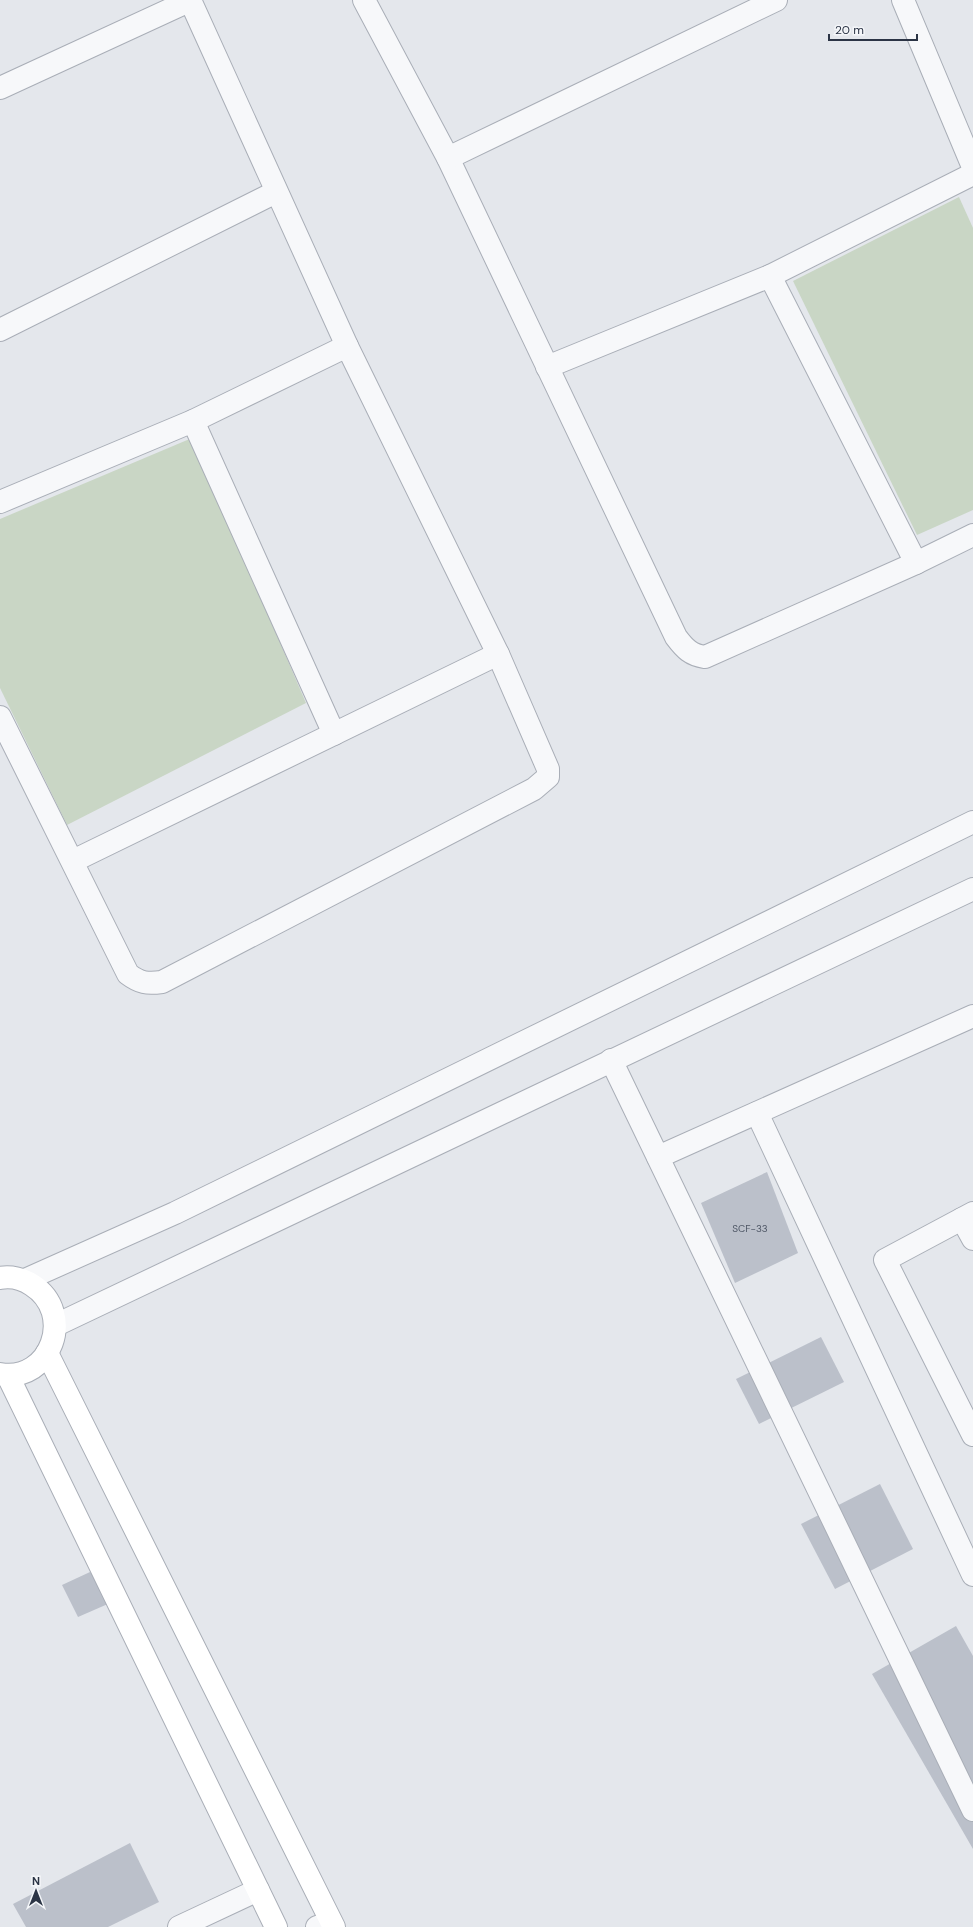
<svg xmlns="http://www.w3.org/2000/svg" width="973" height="1927" viewBox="0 0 973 1927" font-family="'DM Sans',sans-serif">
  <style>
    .green { fill: #c9d6c5 }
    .building { fill: #bbc0ca }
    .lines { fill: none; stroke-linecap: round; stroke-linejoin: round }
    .street-casing { stroke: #a9aeb7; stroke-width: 24 }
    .secondary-casing { stroke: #a9aeb7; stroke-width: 24 }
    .street { stroke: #f7f8fa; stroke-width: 22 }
    .secondary { stroke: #fff; stroke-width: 22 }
    .labels { text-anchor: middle; stroke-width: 3; stroke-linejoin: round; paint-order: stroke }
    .number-label { font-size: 10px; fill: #4f5766 }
  </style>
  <rect width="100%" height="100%" fill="#e4e7ec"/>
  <g class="green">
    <path d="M959 197 973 228V510L917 535 793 281Z"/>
    <path d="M192 438 306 703 67 825 0 688V519Z"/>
  </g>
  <g class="building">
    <path d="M767 1172 798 1253 735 1283 701 1203Z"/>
    <path d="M821 1337 844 1382 759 1424 736 1379Z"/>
    <path d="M880 1484 913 1549 835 1589 801 1524Z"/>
    <path d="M90 1572 117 1600 78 1617 62 1585Z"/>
    <path d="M956 1626 973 1656V1849L872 1674Z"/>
    <path d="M130 1843 159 1902 108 1927H26L13 1904Z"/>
  </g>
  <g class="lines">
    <g class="street-casing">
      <g id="street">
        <path d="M364 0 448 158 676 637C685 649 691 655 705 657L916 563 973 535"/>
        <path d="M903 0 973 167"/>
        <path d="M0 88 191 0"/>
        <path d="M448 158 776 0"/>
        <path d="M770 276 916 563"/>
        <path d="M0 330 276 192"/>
        <path d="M547 367 770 276 973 174"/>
        <path d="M193 421 334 734"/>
        <path d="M0 502 193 421 347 346"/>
        <path d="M0 717 128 974C140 983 147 984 162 982L534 789 548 777V769L498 654 347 346 190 0"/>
        <path d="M73 861 498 654"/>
        <path d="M611 1060 973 1810"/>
        <path d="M757 1113 973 1575"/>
        <path d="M658 1157 973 1016"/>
        <path d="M973 1213 885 1260 973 1435"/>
        <path d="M962 1219 973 1239"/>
        <path d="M25 1280 175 1213 973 822"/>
        <path d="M56 1325 973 889"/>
        <path d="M179 1927 258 1890"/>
        <path d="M317 1927 331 1922"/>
      </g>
    </g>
    <g class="secondary-casing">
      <g id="secondary">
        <path d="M0 1278C11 1276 23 1279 32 1285 76 1313 51 1383 0 1374"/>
        <path d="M47 1353 334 1927"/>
        <path d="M8 1376 276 1927"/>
      </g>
    </g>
    <use href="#street" class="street"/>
    <use href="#secondary" class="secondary"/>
  </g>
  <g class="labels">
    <g class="number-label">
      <text x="750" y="1232">SCF-33</text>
    </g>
  </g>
  <g transform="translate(36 1891)" stroke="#f4f6f9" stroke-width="3" paint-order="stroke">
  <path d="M0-3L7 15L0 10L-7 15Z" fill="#2b3445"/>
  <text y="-6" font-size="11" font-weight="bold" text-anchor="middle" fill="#2b3445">N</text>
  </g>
  <path d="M829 34v6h88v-6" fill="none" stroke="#2b3445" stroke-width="2"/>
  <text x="835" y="34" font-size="12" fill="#2b3445" stroke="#f4f6f9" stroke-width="3" paint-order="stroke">20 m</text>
</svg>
